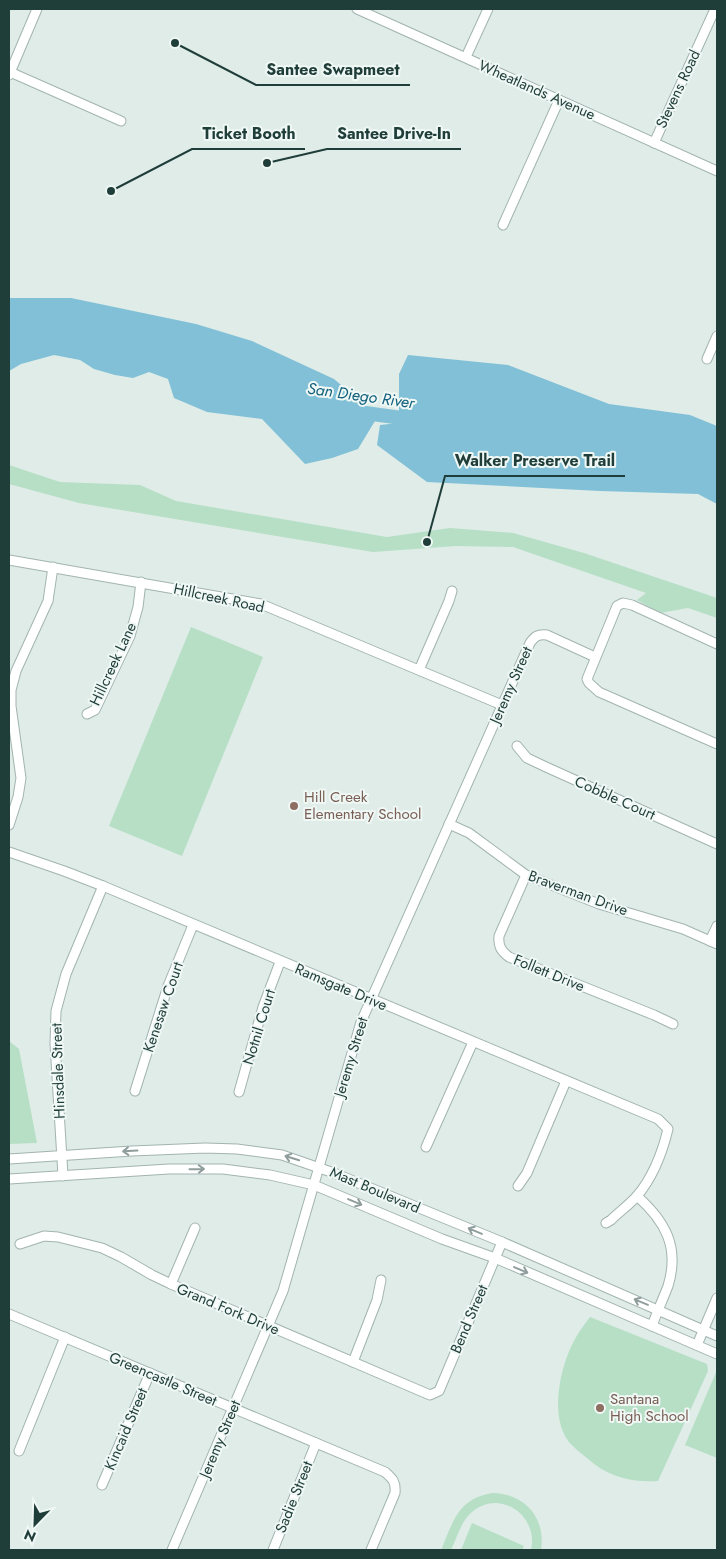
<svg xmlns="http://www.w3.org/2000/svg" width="726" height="1559" viewBox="0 0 726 1559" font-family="Jost,sans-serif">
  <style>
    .green { fill: #b6dfc6 }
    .water { fill: #81c0d7 }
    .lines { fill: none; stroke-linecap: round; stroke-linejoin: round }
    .river { stroke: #81c0d7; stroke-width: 14 }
    .minor-casing { stroke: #a2b4b0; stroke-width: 11 }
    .minor { stroke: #fff; stroke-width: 9 }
    .oneway { stroke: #8f9e9c }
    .education-dot { fill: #8d6e63; stroke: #f0f8f5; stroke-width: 2 }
    .labels { text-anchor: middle; stroke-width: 4; stroke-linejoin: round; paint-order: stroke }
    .street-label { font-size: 15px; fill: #1f3d39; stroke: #f0f8f5 }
    .education-label { font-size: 15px; fill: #785e54; stroke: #f0f8f5; text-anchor: start }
    .water-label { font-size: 16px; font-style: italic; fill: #13617e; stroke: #f0f8f5 }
    .leader { fill: none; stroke: #1f3d39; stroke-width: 2 }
    .callout-dot { fill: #1f3d39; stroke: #f0f8f5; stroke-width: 2 }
    .callout-label { font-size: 16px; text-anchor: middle; font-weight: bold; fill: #1f3d39; stroke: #f0f8f5; stroke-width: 4; stroke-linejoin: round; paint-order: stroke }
  </style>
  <rect width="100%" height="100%" fill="#dfece8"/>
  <g class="green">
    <path d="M9 465 60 482 140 485 176 501 387 537 450 528 513 533 584 553 717 598V618L688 608 660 613 637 600 646 593 513 547 456 546 373 552 79 503 9 484Z"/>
    <path d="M191 627 263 657 182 856 109 826Z"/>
    <path d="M9 1041 19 1049 37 1143 9 1144Z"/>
    <path d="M590 1317 707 1364 708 1371 658 1481C632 1483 606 1476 587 1458 581 1453 574 1448 569 1442 549 1416 560 1366 575 1339 579 1331 585 1324 590 1317Z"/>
    <path d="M717 1370V1458L685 1445Z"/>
    <path d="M493 1493C525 1494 546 1518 541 1550H531C539 1516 500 1488 472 1512 461 1521 457 1538 451 1550H441C453 1522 458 1498 493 1493Z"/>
    <path d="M472 1523 524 1546 522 1550H461Z"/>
  </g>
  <g class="water">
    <path d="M9 298H71L196 324 252 341 334 379 378 416 358 449 332 458 305 464 262 419 207 412 174 398 168 379 149 372 133 378 115 375 94 369 80 360 54 355 21 364 9 371Z"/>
    <path d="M408 355 508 365 609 404 690 415 717 426V504L698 494 600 491 427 482 377 445 380 425 399 423V374Z"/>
  </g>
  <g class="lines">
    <path class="river" d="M358 412 416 420"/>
    <g class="minor-casing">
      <g id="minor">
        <path d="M357 9 717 171"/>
        <path d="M466 57 488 9"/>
        <path d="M10 72 121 121"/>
        <path d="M9 75 37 9"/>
        <path d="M654 143 715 9"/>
        <path d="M503 225 559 100"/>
        <path d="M707 359 717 336"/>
        <path d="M9 560 261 604 502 705"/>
        <path d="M717 644 632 605 623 603 617 606 587 679 589 683 599 692 717 744"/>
        <path d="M419 670 449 601 452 591"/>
        <path d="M87 714 95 710 130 636 138 607 141 582"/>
        <path d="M517 746 527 758 546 767 717 844"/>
        <path d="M449 824 469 833 526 875 599 904 683 929 717 944"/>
        <path d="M9 825 18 797 21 778 11 706V690L16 671 48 601 53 567"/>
        <path d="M9 852 64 871 103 886 658 1119 668 1129C662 1154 653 1177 637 1196 629 1205 619 1212 611 1220L606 1223"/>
        <path d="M526 875 499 936C498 946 501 951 509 957L654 1015 673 1024"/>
        <path d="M710 941 717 926"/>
        <path d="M135 1091 168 986 193 925"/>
        <path d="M239 1092 263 1007 280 962"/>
        <path d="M426 1147 473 1042"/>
        <path d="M9 1159 132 1151 205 1148 237 1149 282 1155 334 1173 502 1242 717 1336"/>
        <path d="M63 1176 55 1044 56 1011 66 974 103 886"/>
        <path d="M9 1179 169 1169H223L270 1175 314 1185 442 1239 495 1258 717 1354"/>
        <path d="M518 1186 527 1173 566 1081"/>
        <path d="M637 1196C665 1221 680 1247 668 1286 663 1299 657 1312 652 1326"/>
        <path d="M20 1244 44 1236 58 1237 102 1248 121 1257 152 1275 171 1284 430 1395 439 1391 502 1242"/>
        <path d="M171 1284 195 1228"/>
        <path d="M9 1314 385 1472C393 1479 396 1482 395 1493L371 1550"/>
        <path d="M697 1345 717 1298"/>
        <path d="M353 1362 377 1300 381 1280"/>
        <path d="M19 1451 65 1337"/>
        <path d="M102 1485 150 1373"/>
        <path d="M172 1550 283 1291 361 1022 530 643C535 636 538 634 547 635L595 657"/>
        <path d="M273 1550 316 1443"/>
      </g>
    </g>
    <use href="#minor" class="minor"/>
  </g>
  <defs><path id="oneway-shaft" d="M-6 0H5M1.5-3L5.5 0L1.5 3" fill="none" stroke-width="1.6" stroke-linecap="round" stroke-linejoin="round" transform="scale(1.25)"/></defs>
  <g class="oneway">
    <use href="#oneway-shaft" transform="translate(130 1151) rotate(177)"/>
    <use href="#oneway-shaft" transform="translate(292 1158) rotate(-163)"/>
    <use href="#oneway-shaft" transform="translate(197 1169) rotate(-1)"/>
    <use href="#oneway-shaft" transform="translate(355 1202) rotate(23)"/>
    <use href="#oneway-shaft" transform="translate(475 1231) rotate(-157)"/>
    <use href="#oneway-shaft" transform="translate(521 1270) rotate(23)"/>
    <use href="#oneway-shaft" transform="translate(641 1302) rotate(-157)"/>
  </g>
  <g class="education-dot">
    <circle cx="294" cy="806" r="5"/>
    <circle cx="600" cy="1408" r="5"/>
  </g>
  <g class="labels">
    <g class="street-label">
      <text transform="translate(678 89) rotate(-65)" y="5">Stevens Road</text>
      <text transform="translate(537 90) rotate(24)" y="5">Wheatlands Avenue</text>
      <text transform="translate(219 598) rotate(12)" y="5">Hillcreek Road</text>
      <text transform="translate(113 664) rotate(-65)" y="5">Hillcreek Lane</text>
      <text transform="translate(511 685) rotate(-66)" y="5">Jeremy Street</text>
      <text transform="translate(615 798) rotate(24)" y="5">Cobble Court</text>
      <text transform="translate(578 893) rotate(20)" y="5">Braverman Drive</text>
      <text transform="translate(549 973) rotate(22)" y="5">Follett Drive</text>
      <text transform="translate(341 987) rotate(23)" y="5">Ramsgate Drive</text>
      <text transform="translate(163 1007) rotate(-71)" y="5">Kenesaw Court</text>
      <text transform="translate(259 1027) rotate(-73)" y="5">Notnil Court</text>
      <text transform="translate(351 1057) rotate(-73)" y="5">Jeremy Street</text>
      <text transform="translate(58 1071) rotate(-92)" y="5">Hinsdale Street</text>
      <text transform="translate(375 1190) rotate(23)" y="5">Mast Boulevard</text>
      <text transform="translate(228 1309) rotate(23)" y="5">Grand Fork Drive</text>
      <text transform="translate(469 1319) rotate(-67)" y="5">Bend Street</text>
      <text transform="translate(163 1379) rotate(23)" y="5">Greencastle Street</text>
      <text transform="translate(126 1429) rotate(-67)" y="5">Kincaid Street</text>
      <text transform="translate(220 1439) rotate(-67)" y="5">Jeremy Street</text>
      <text transform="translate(294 1497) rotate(-68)" y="5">Sadie Street</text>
    </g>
    <g class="education-label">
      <text x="304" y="802">Hill Creek<tspan x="304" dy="17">Elementary School</tspan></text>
      <text x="610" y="1404">Santana<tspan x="610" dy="17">High School</tspan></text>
    </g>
    <g class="water-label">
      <text transform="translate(361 395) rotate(8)" y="6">San Diego River</text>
    </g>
  </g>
  <path class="leader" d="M175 43L256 85H410M111 191L192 149H305M267 163L327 149H461M427 542L445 476H625"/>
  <g class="callout-dot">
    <circle cx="175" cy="43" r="5"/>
    <circle cx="111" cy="191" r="5"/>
    <circle cx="267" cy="163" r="5"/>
    <circle cx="427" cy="542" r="5"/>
  </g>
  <g class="callout-label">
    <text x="333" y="75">Santee Swapmeet</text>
    <text x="249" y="139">Ticket Booth</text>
    <text x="394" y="139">Santee Drive-In</text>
    <text x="535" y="466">Walker Preserve Trail</text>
  </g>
  <rect width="726" height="1559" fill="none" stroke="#1f3d39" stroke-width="20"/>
  <g transform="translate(35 1524) rotate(203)" stroke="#f0f8f5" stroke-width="4" paint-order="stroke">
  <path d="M0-4L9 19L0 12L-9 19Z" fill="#1f3d39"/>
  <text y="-8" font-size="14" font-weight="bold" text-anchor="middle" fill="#1f3d39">N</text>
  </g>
</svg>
